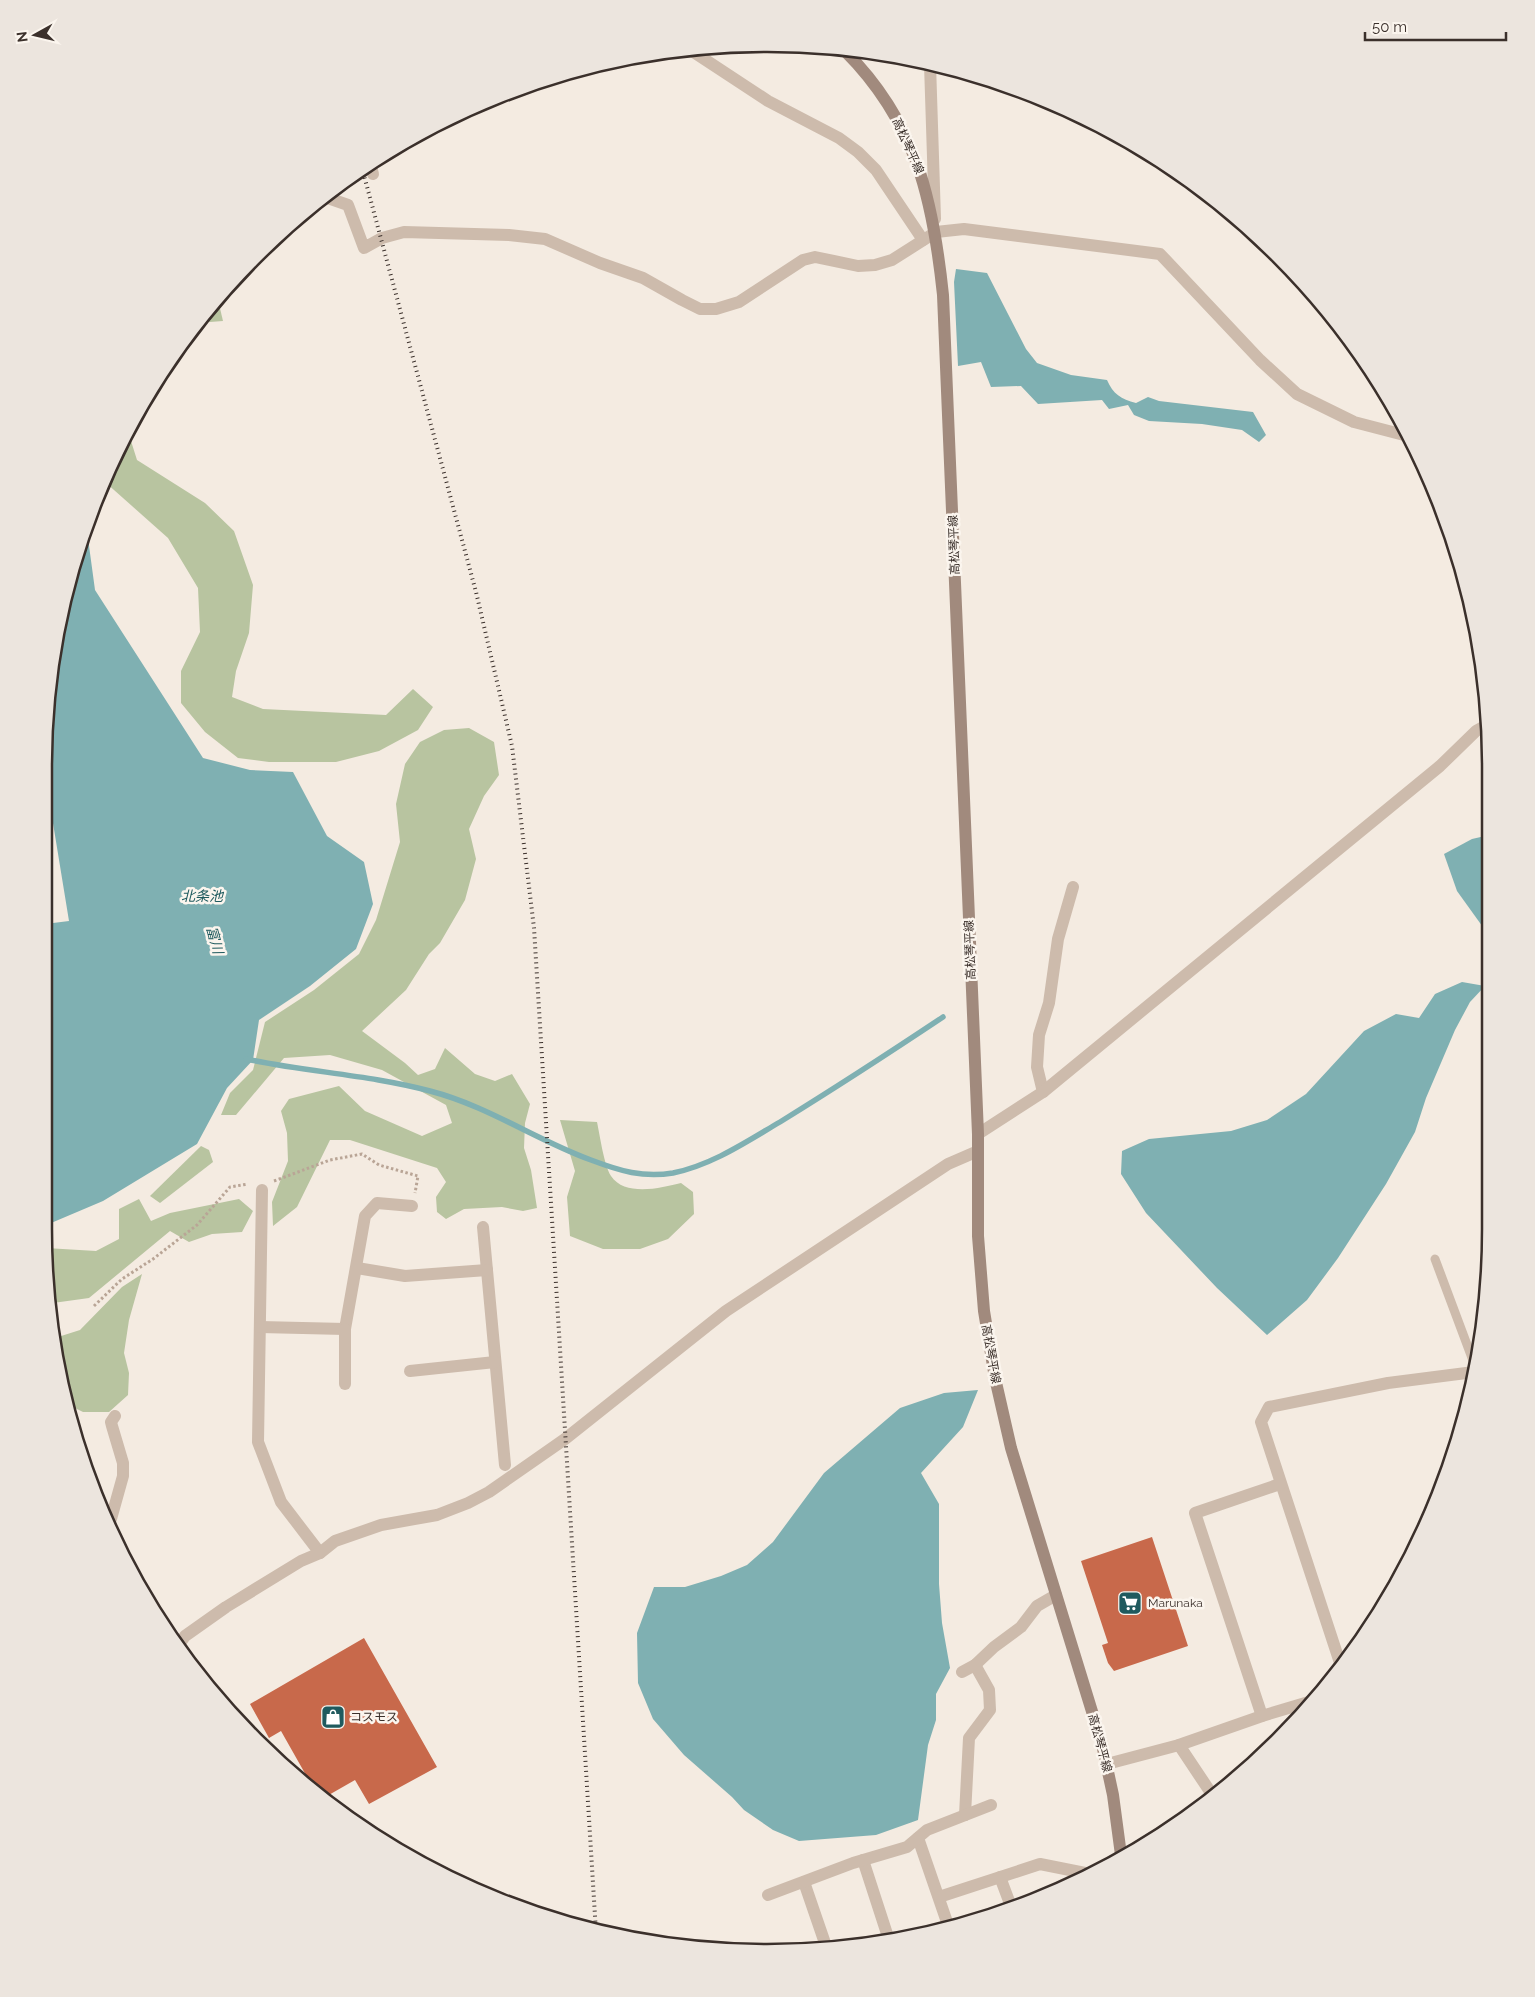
<svg xmlns="http://www.w3.org/2000/svg" width="1535" height="1997" viewBox="0 0 1535 1997" font-family="Raleway,'Noto Sans JP',sans-serif">
  <style>
    .green { fill: #b8c4a0 }
    .water { fill: #7fb0b2 }
    .lines { fill: none; stroke-linecap: round; stroke-linejoin: round }
    .stream { stroke: #7fb0b2; stroke-width: 5.5 }
    .building { fill: #c8694b }
    .path { stroke: #b9a596; stroke-width: 3; stroke-dasharray: 2.5 2.5; stroke-linecap: butt }
    .service { stroke: #cdbbac; stroke-width: 9 }
    .minor { stroke: #cdbbac; stroke-width: 12 }
    .secondary { stroke: #a18a7d; stroke-width: 12 }
    .rail { stroke: #3b302b; stroke-width: 4; stroke-dasharray: 1 4; stroke-linecap: butt }
    .labels { text-anchor: middle; stroke-width: 5; stroke-linejoin: round; paint-order: stroke }
    .street-label { font-size: 12px; fill: #3b302b; stroke: #fbf5ee }
    .poi-label { font-size: 12px; fill: #3b302b; stroke: #fbf5ee; text-anchor: start }
    .water-label { font-size: 14px; font-style: italic; fill: #1f5a5e; stroke: #fbf5ee }
    .rim { fill: none; stroke: #3b302b; stroke-width: 2.5 }
  </style>
  <rect width="100%" height="100%" fill="#f4ebe1"/>
  <g class="green">
    <path d="M218 300 223 321 197 323Z"/>
    <path d="M136 419 131 441 137 460 205 503 234 531 253 585 249 633 236 671 232 697 263 709 386 715 413 689 433 707 418 730 379 751 336 762H269L238 758 205 732 181 703V671L200 632 198 588 168 538 105 482 119 447Z"/>
    <path d="M469 728 494 742 499 775 484 796 469 829 476 859 465 900 440 943 429 954 406 990 362 1031 405 1063 418 1075 435 1069 445 1048 475 1074 495 1081 512 1074 530 1104 525 1123 524 1148 531 1170 537 1208 523 1211 502 1207 464 1209 446 1219 437 1212 436 1197 446 1182 437 1168 350 1140H330L297 1207 273 1226 272 1202 288 1161 287 1133 281 1111 289 1099 339 1086 365 1111 422 1136 452 1123 446 1105 382 1070 330 1055 284 1058 236 1115H221L230 1093 253 1070 265 1022 314 990 359 954 376 920 400 842 396 804 405 764 420 742 444 730Z"/>
    <path d="M560 1120 597 1122C600 1136 604 1165 611 1176 625 1197 661 1188 681 1183L693 1192 694 1214 668 1239 640 1249H603L570 1236 567 1197 575 1171Z"/>
    <path d="M201 1146 209 1150 213 1162 160 1203 150 1196Z"/>
    <path d="M139 1199 151 1221 170 1213 239 1199 253 1211 242 1232 212 1234 189 1242 170 1231 89 1298 53 1303 46 1248 96 1251 119 1239V1209Z"/>
    <path d="M142 1274 129 1320 124 1353 129 1373 128 1395 109 1412H83L67 1404 58 1337 80 1330 122 1287Z"/>
  </g>
  <g class="water">
    <path d="M956 269 987 273 1026 349 1037 363 1071 375 1107 380C1113 394 1121 399 1136 403L1148 397 1159 401 1253 412 1266 435 1259 442 1242 430 1202 424 1149 421 1134 415 1128 405 1109 409 1102 400 1038 404 1021 386 991 387 981 362 958 366 954 282Z"/>
    <path d="M87 531 95 590 203 758 250 770 293 772 327 836 364 862 373 904 356 949 310 986 259 1020 253 1060 227 1088 197 1144 103 1201 44 1226 45 924 69 921 52 817 45 802V720L68 580Z"/>
    <path d="M1485 836V930L1457 891 1444 854 1472 839Z"/>
    <path d="M1462 982 1485 986 1470 1002 1455 1030 1426 1098 1415 1132 1386 1184 1338 1258 1307 1300 1267 1335 1217 1288 1146 1213 1121 1174 1122 1151 1149 1139 1231 1131 1267 1120 1306 1094 1364 1031 1396 1014 1419 1018 1435 994Z"/>
    <path d="M978 1390 963 1427 921 1473 939 1504V1584L942 1623 950 1668 936 1694V1720L928 1745 918 1820 876 1835 799 1841 773 1830 744 1810 732 1797 684 1755 653 1719 638 1683 637 1633 654 1587H685L721 1576 747 1565 773 1542 824 1473 900 1408 944 1393Z"/>
  </g>
  <g class="lines">
    <path class="stream" d="M246 1059C307 1072 370 1075 430 1091 488 1106 536 1140 591 1160 620 1171 643 1178 673 1173 712 1165 746 1142 780 1122 835 1088 889 1053 943 1017"/>
  </g>
  <g class="building">
    <path d="M1152 1537 1188 1646 1114 1671 1108 1663 1102 1645 1108 1643 1081 1561Z"/>
    <path d="M364 1638 437 1767 369 1804 355 1780 327 1796 311 1784 281 1731 269 1738 250 1704Z"/>
  </g>
  <g class="lines">
    <g class="path">
      <path d="M274 1181 330 1160 362 1154 379 1165 418 1176 415 1193"/>
      <path d="M94 1306 122 1279 153 1259 197 1225 230 1187 248 1184"/>
    </g>
    <path class="service" d="M1435 1259 1475 1366"/>
    <g class="minor">
      <path d="M692 51 768 101 839 138 858 152 876 170 923 240"/>
      <path d="M930 64 935 219"/>
      <path d="M370 163 373 174"/>
      <path d="M325 197 348 205 364 248 382 238 404 232 509 235 545 239 600 263 643 278 682 300 700 309H716L739 302 803 260 815 257 858 266 875 265 892 260 936 232 964 229 1160 254 1260 360 1297 394 1354 422 1404 435"/>
      <path d="M45 912H47L45 891"/>
      <path d="M1043 1092 1037 1067 1039 1035 1049 1003 1058 939 1073 887"/>
      <path d="M978 1134 1043 1092 1440 766 1476 731 1485 726"/>
      <path d="M262 1190 258 1442 281 1502 320 1553"/>
      <path d="M483 1227 505 1465"/>
      <path d="M357 1268 405 1276 487 1270"/>
      <path d="M260 1327 345 1329 365 1216 377 1203 412 1206"/>
      <path d="M410 1371 495 1362"/>
      <path d="M345 1384V1329"/>
      <path d="M111 1519 123 1476V1463L112 1426 111 1422 115 1416"/>
      <path d="M180 1643 185 1636 226 1607 301 1561 320 1553 335 1541 381 1525 437 1515 468 1503 489 1492 565 1439 726 1311 948 1164 978 1151"/>
      <path d="M1341 1666 1261 1422 1269 1407 1388 1383 1474 1372"/>
      <path d="M962 1672 975 1665 994 1647 1021 1627 1037 1606 1056 1595"/>
      <path d="M1262 1716 1195 1513 1280 1484"/>
      <path d="M1179 1745 1213 1796"/>
      <path d="M1107 1764 1179 1745 1262 1716 1312 1701"/>
      <path d="M965 1815 969 1738 990 1710 989 1690 975 1665"/>
      <path d="M918 1838 948 1925"/>
      <path d="M863 1860 888 1937"/>
      <path d="M1000 1877 1012 1909"/>
      <path d="M804 1882 827 1949"/>
      <path d="M768 1895 853 1863 907 1847 927 1830 991 1805"/>
      <path d="M939 1897 1040 1864 1085 1873"/>
    </g>
    <path class="secondary" d="M845 51C916 122 933 199 943 295L978 1134V1236L984 1311 995 1378 1011 1448 1102 1744 1113 1795 1121 1855"/>
    <path class="rail" d="M362 168 476 592 512 746 534 928 596 1932"/>
  </g>
  <defs>
    <g id="supermarket-square" transform="scale(1.25)"><rect x="-9" y="-9" width="18" height="18" rx="4" fill="#1f5a5e" stroke="#fbf5ee"/><path d="M-6-5.5h2.5l.6 2H6L4.5 2H-2.5L-4.4-4H-6ZM-1.5 3.2a1.3 1.3 0 1 0 .1 0ZM3 3.2a1.3 1.3 0 1 0 .1 0Z" fill="#fff"/></g>
    <g id="shop-square" transform="scale(1.25)"><rect x="-9" y="-9" width="18" height="18" rx="4" fill="#1f5a5e" stroke="#fbf5ee"/><path d="M-5-2.5h2.3a2.7 3.5 0 0 1 5.4 0H5L5.5 6h-11ZM-1.5-2.5h3a1.5 2.3 0 0 0-3 0Z" fill="#fff"/></g>
  </defs>
  <g fill-rule="evenodd">
    <use href="#supermarket-square" x="1130" y="1603"/>
    <use href="#shop-square" x="333" y="1717"/>
  </g>
  <g class="labels">
    <g class="street-label">
      <text transform="translate(908 146) rotate(66)" y="4">高松琴平線</text>
      <text transform="translate(954 545) rotate(-92)" y="4">高松琴平線</text>
      <text transform="translate(970 950) rotate(-92)" y="4">高松琴平線</text>
      <text transform="translate(991 1354) rotate(80)" y="4">高松琴平線</text>
      <text transform="translate(1100 1743) rotate(75)" y="4">高松琴平線</text>
    </g>
    <g class="poi-label">
      <text x="1148" y="1607">Marunaka</text>
      <text x="350" y="1721">コスモス</text>
    </g>
    <g class="water-label">
      <text x="202" y="901">北条池</text>
      <text transform="translate(215 940) rotate(75)" y="5">富川</text>
    </g>
  </g>
  <path d="M0 0H1535V1997H0ZM767 52H767A715 715 0 0 1 1482 767V1229A715 715 0 0 1 767 1944H767A715 715 0 0 1 52 1229V767A715 715 0 0 1 767 52Z" fill="#ece5de" fill-rule="evenodd"/>
  <path class="rim" d="M767 52H767A715 715 0 0 1 1482 767V1229A715 715 0 0 1 767 1944H767A715 715 0 0 1 52 1229V767A715 715 0 0 1 767 52Z"/>
  <g transform="translate(35 35) rotate(262)" stroke="#fbf5ee" stroke-width="4" paint-order="stroke">
  <path d="M0-4L9 19L0 12L-9 19Z" fill="#3b302b"/>
  <text y="-8" font-size="14" font-weight="bold" text-anchor="middle" fill="#3b302b">N</text>
  </g>
  <path d="M1365 32v8h141v-8" fill="none" stroke="#3b302b" stroke-width="2.5"/>
  <text x="1372" y="32" font-size="15" fill="#3b302b" stroke="#fbf5ee" stroke-width="4" paint-order="stroke">50 m</text>
</svg>
